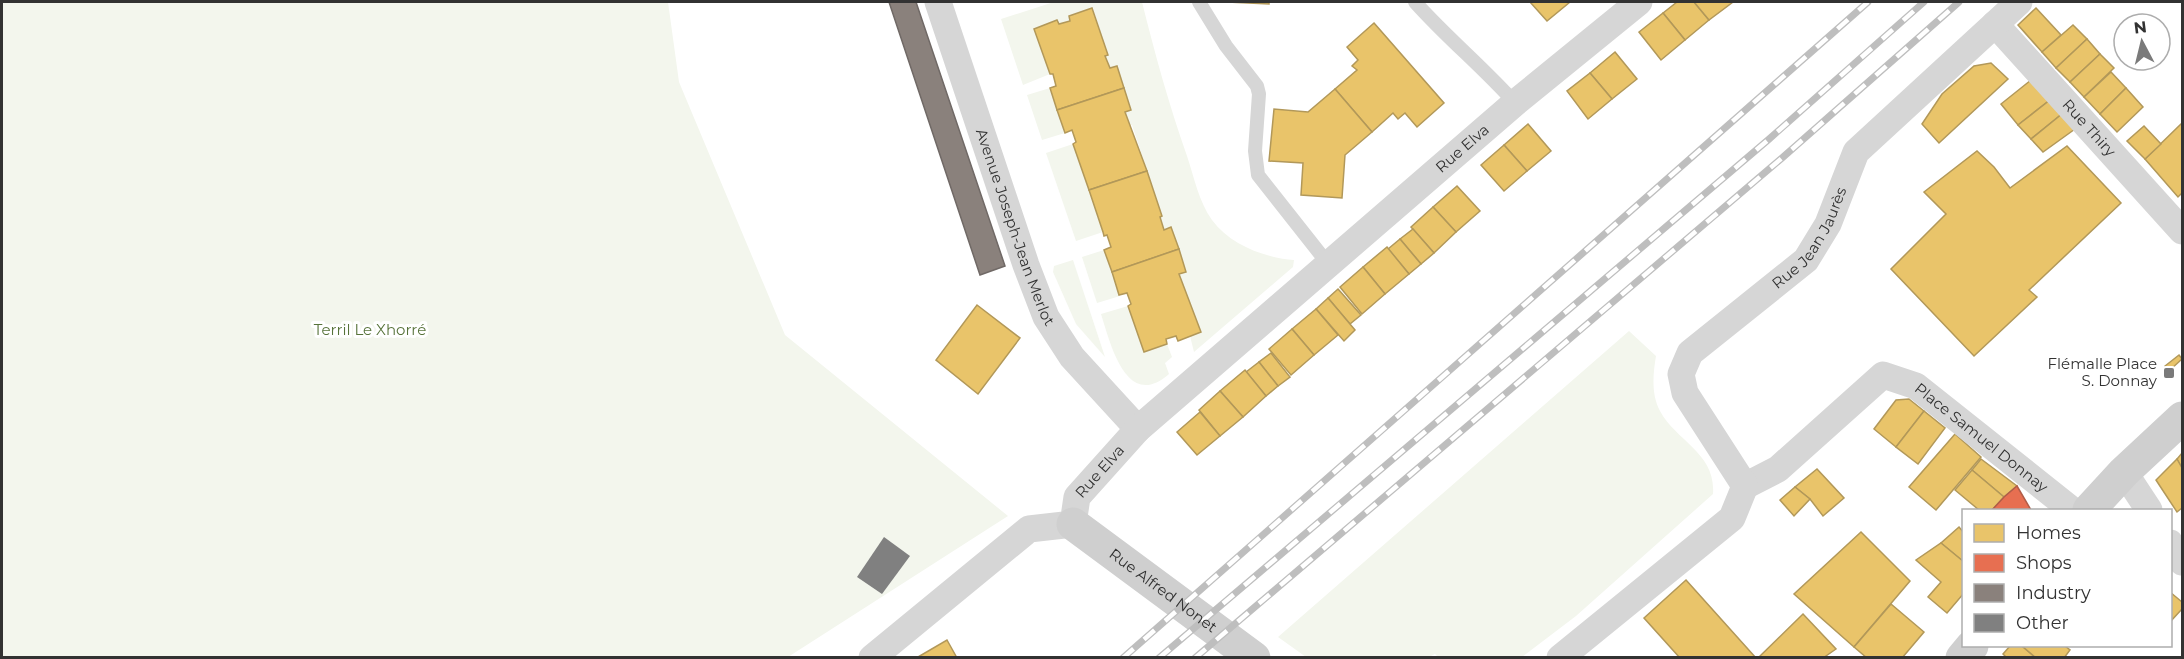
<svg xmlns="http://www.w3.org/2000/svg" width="2184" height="659" viewBox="0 0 2184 659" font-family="Montserrat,sans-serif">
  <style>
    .green { fill: #f3f6ed }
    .homes { fill: #e9c46a; stroke: #b29859; stroke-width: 1.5 }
    .shops { fill: #e76f51; stroke: #b15d48; stroke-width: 1.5 }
    .industry { fill: #8a817c; stroke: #706966; stroke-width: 1.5 }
    .building { fill: #808080 }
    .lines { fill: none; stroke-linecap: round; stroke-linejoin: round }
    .lane { stroke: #d6d6d6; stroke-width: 14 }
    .street { stroke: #d6d6d6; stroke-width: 27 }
    .secondary { stroke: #cfcfcf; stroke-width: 33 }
    .rail-casing { stroke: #bebebe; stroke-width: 7 }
    .rail { stroke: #fff; stroke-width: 4.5; stroke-dasharray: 14; stroke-linecap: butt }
    .poi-dot { fill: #7a7a7a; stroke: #fff; stroke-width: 2 }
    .labels { text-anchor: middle; stroke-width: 6; stroke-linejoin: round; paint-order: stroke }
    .street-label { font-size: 15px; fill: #323232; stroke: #fff }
    .park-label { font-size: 15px; fill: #57733a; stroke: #fff }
    .poi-label { font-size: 15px; fill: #323232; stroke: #fff; text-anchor: end }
  </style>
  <rect width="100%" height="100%" fill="#fff"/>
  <g class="green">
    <path d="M2 2H668L679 82 785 335 1008 516 788 657H2Z"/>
    <path d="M1054 2H1142C1155 54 1169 105 1187 156 1194 177 1199 202 1212 220 1231 246 1267 258 1294 260L1293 267 1194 352 1190 336 1201 332 1179 274 1186 271 1171 228 1164 230 1160 217 1162 216 1132 125H1129L1125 112 1131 109 1117 66 1110 68 1105 56 1108 54 1093 9 1069 16 1070 21 1059 24 1057 20 1035 29 1050 74 1023 85 1001 19Z"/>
    <path d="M1050 88 1065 133 1042 140 1027 95Z"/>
    <path d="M1073 144 1103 232 1076 241 1046 153Z"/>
    <path d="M1104 250 1120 296 1097 303 1082 257Z"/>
    <path d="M1073 260 1105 357 1076 324 1053 272 1054 266Z"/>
    <path d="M1128 306 1144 352 1167 344 1172 357 1165 363 1169 374C1126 412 1110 342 1101 314Z"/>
    <path d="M1629 331 1656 356C1653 374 1651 394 1660 411 1677 442 1716 453 1713 494L1576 616 1522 657 1439 658 1435 654 1427 658 1306 657 1278 637Z"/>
  </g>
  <g class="homes">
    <path d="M1227 2H1269V4Z"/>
    <path d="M1530 2H1570L1547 21Z"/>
    <path d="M1677 2H1694L1709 20 1685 40 1663 13Z"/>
    <path d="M1694 2H1733L1709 20Z"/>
    <path d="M1092 8 1108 55 1105 56 1110 68 1117 66 1124 88 1057 110 1050 88 1056 86 1053 74H1050L1034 29 1057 20 1059 24 1070 21 1069 16Z"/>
    <path d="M2036 8 2061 35 2042 52 2018 25Z"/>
    <path d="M1663 13 1685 40 1661 60 1639 32Z"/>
    <path d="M1374 23 1444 103 1417 127 1405 113 1398 119 1393 113 1372 132 1335 89 1357 70 1352 66 1358 60 1347 47Z"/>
    <path d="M2073 25 2087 39 2056 68 2042 52Z"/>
    <path d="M2087 39 2100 54 2070 82 2056 68Z"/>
    <path d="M1615 52 1637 79 1612 99 1590 73Z"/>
    <path d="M2100 54 2114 68 2084 97 2070 82Z"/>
    <path d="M1991 63 2008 79 1939 143 1922 124 1942 94 1974 66Z"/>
    <path d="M2111 72 2126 88 2100 114 2084 97Z"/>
    <path d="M1590 73 1612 99 1588 119 1567 91Z"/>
    <path d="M2036 76 2055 96 2018 125 2001 104Z"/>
    <path d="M1124 88 1131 110 1125 112 1147 171 1089 190 1073 144 1076 142 1072 130 1065 133 1057 110Z"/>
    <path d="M2126 88 2143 107 2117 132 2100 114Z"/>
    <path d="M1335 89 1372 132 1345 155 1342 198 1301 195 1303 163 1269 161 1274 109 1308 112Z"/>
    <path d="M2055 96 2068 109 2031 139 2018 125Z"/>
    <path d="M2068 109 2082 124 2043 152 2031 139Z"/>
    <path d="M2182 123V193L2178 197 2145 159Z"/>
    <path d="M1528 124 1551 151 1527 171 1504 145Z"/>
    <path d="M2144 126 2161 144 2145 159 2127 141Z"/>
    <path d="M1504 145 1527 171 1504 191 1481 165Z"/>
    <path d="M2067 146 2121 203 2029 290 2037 297 1974 356 1891 269 1946 214 1924 192 1977 151 1994 167 2010 188Z"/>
    <path d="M1147 171 1162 216 1160 217 1164 230 1171 227 1179 249 1112 272 1104 250 1111 247 1107 235 1104 236 1103 232 1089 190Z"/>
    <path d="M1457 186 1480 211 1456 232 1433 207Z"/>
    <path d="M1433 207 1456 232 1434 253 1411 227Z"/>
    <path d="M1413 229 1434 253 1421 264 1400 239Z"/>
    <path d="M1400 239 1421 264 1409 274 1388 249Z"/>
    <path d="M1387 247 1409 274 1385 294 1363 267Z"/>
    <path d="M1179 249 1186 272 1179 274 1201 332 1178 341 1176 336 1166 339 1167 344 1144 352 1128 306 1131 304 1127 293 1119 295 1112 272Z"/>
    <path d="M1363 267 1385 294 1362 314 1340 287Z"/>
    <path d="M1338 289 1361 315 1350 324 1328 298Z"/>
    <path d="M1328 298 1355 330 1344 341 1316 309Z"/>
    <path d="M977 305 1020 338 978 394 936 360Z"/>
    <path d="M1316 309 1338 335 1314 355 1292 329Z"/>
    <path d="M1292 329 1314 355 1291 375 1269 349Z"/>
    <path d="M1271 353 1290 377 1278 386 1259 362Z"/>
    <path d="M2179 355 2182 359 2169 371 2165 366Z"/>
    <path d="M1259 362 1278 386 1266 396 1246 372Z"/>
    <path d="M1245 370 1266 396 1243 417 1220 391Z"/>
    <path d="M1220 391 1243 417 1220 436 1199 410Z"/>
    <path d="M1909 399 1924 411 1896 447 1874 429 1896 400Z"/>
    <path d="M1924 411 1945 428 1918 464 1896 447Z"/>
    <path d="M1200 412 1220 436 1197 455 1177 432Z"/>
    <path d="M1955 434 1981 457 1936 510 1909 487Z"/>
    <path d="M2182 453V468L2177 459Z"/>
    <path d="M1981 459 2017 486 2004 497 1972 470Z"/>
    <path d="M2177 459 2182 468V508L2177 512 2156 480Z"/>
    <path d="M1817 469 1844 498 1823 516 1810 499 1795 487Z"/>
    <path d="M1972 470 2004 497 1992 510H1979L1955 490Z"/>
    <path d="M1795 487 1810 499 1794 516 1780 500Z"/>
    <path d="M1959 527 1964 533V562L1941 543Z"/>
    <path d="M1861 532 1910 581 1854 647 1794 594Z"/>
    <path d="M1941 543 1964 562V593L1947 613 1928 597 1941 582 1916 560Z"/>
    <path d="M1686 580 1756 658H1680L1644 618Z"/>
    <path d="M2170 592 2182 602V609L2170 622Z"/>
    <path d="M1891 604 1924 632 1902 658H1867L1854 647Z"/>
    <path d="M1803 614 1836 649 1823 658H1758Z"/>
    <path d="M947 640 957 658H918V657Z"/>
    <path d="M2010 646H2022L2036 658H2007L2003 654Z"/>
    <path d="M2022 646H2065L2070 650 2064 658H2036Z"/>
  </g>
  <path class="shops" d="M2017 486 2031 510H1992L2004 497Z"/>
  <path class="industry" d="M889 2H916L1005 266 980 275Z"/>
  <path class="building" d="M884 537 910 556 882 594 857 577Z"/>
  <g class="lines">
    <g class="lane">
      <path d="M1199 2 1226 46 1257 86 1259 94 1255 151 1258 175 1329 265"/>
      <path d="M1415 2C1447 38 1483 67 1515 103"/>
    </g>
    <g class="street">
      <path id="s1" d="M938 2 1026 265 1046 317 1072 357 1138 429"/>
      <path id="s2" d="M1995 24 2182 231"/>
      <path d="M2124 472 2149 510"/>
      <path id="s3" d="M1745 486 1778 469 1883 375 1916 386 2072 510"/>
      <path d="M2170 543 2182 562"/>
      <path id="s4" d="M872 658 1029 529 1073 524 1077 497 1138 429 1515 103 1639 2"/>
      <path id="s5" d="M1560 658 1732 518 1745 486 1685 393 1681 374 1690 353 1806 260 1828 224 1856 152 2019 2"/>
    </g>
    <g class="secondary">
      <path d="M2089 510 2124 472 2182 418"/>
      <path id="s6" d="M1073 524 1254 658"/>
      <path d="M1962 658 1972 646"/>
    </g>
    <g class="rail-casing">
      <g id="rail">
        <path d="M1123 658 1868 2"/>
        <path d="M1159 658 1768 140 1924 2"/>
        <path d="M1195 658 1782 158 1959 2"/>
      </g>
    </g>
    <use href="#rail" class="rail"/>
  </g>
  <rect class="poi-dot" x="2163" y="367" width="12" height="12" rx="3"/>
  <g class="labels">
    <g class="street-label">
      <text dy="5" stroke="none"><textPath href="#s2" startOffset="140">Rue Thiry</textPath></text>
      <text dy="5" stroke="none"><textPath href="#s4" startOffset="795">Rue Elva</textPath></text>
      <text dy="5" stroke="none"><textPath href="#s1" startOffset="238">Avenue Joseph-Jean Merlot</textPath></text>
      <text dy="5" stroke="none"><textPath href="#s5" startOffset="578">Rue Jean Jaurès</textPath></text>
      <text dy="5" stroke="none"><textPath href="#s3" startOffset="296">Place Samuel Donnay</textPath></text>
      <text dy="5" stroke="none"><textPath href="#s4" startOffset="309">Rue Elva</textPath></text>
      <text dy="5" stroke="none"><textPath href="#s6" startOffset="112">Rue Alfred Nonet</textPath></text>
    </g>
    <g class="park-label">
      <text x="370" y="335">Terril Le Xhorré</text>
    </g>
    <g class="poi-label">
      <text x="2157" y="369">Flémalle Place<tspan x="2157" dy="17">S. Donnay</tspan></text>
    </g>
  </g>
  <rect width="2184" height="659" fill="none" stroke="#323232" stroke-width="6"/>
  <rect x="1962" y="509" width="210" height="138" fill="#ffffff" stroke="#adadad" stroke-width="1.5"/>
  <rect x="1974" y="524" width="30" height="18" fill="#e9c46a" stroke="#adadad" stroke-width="1.5"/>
  <text x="2016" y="539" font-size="18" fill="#323232">Homes</text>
  <rect x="1974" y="554" width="30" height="18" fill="#e76f51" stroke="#adadad" stroke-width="1.5"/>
  <text x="2016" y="569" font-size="18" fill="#323232">Shops</text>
  <rect x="1974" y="584" width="30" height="18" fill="#8a817c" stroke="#adadad" stroke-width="1.5"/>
  <text x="2016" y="599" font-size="18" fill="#323232">Industry</text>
  <rect x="1974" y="614" width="30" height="18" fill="#808080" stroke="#adadad" stroke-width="1.5"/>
  <text x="2016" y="629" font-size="18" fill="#323232">Other</text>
  <g transform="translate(2142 42) rotate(353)"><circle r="28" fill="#ffffff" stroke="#adadad" stroke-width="1.5"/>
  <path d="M0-4.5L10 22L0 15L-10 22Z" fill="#7a7a7a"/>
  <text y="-9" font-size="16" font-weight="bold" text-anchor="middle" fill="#323232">N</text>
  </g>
</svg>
